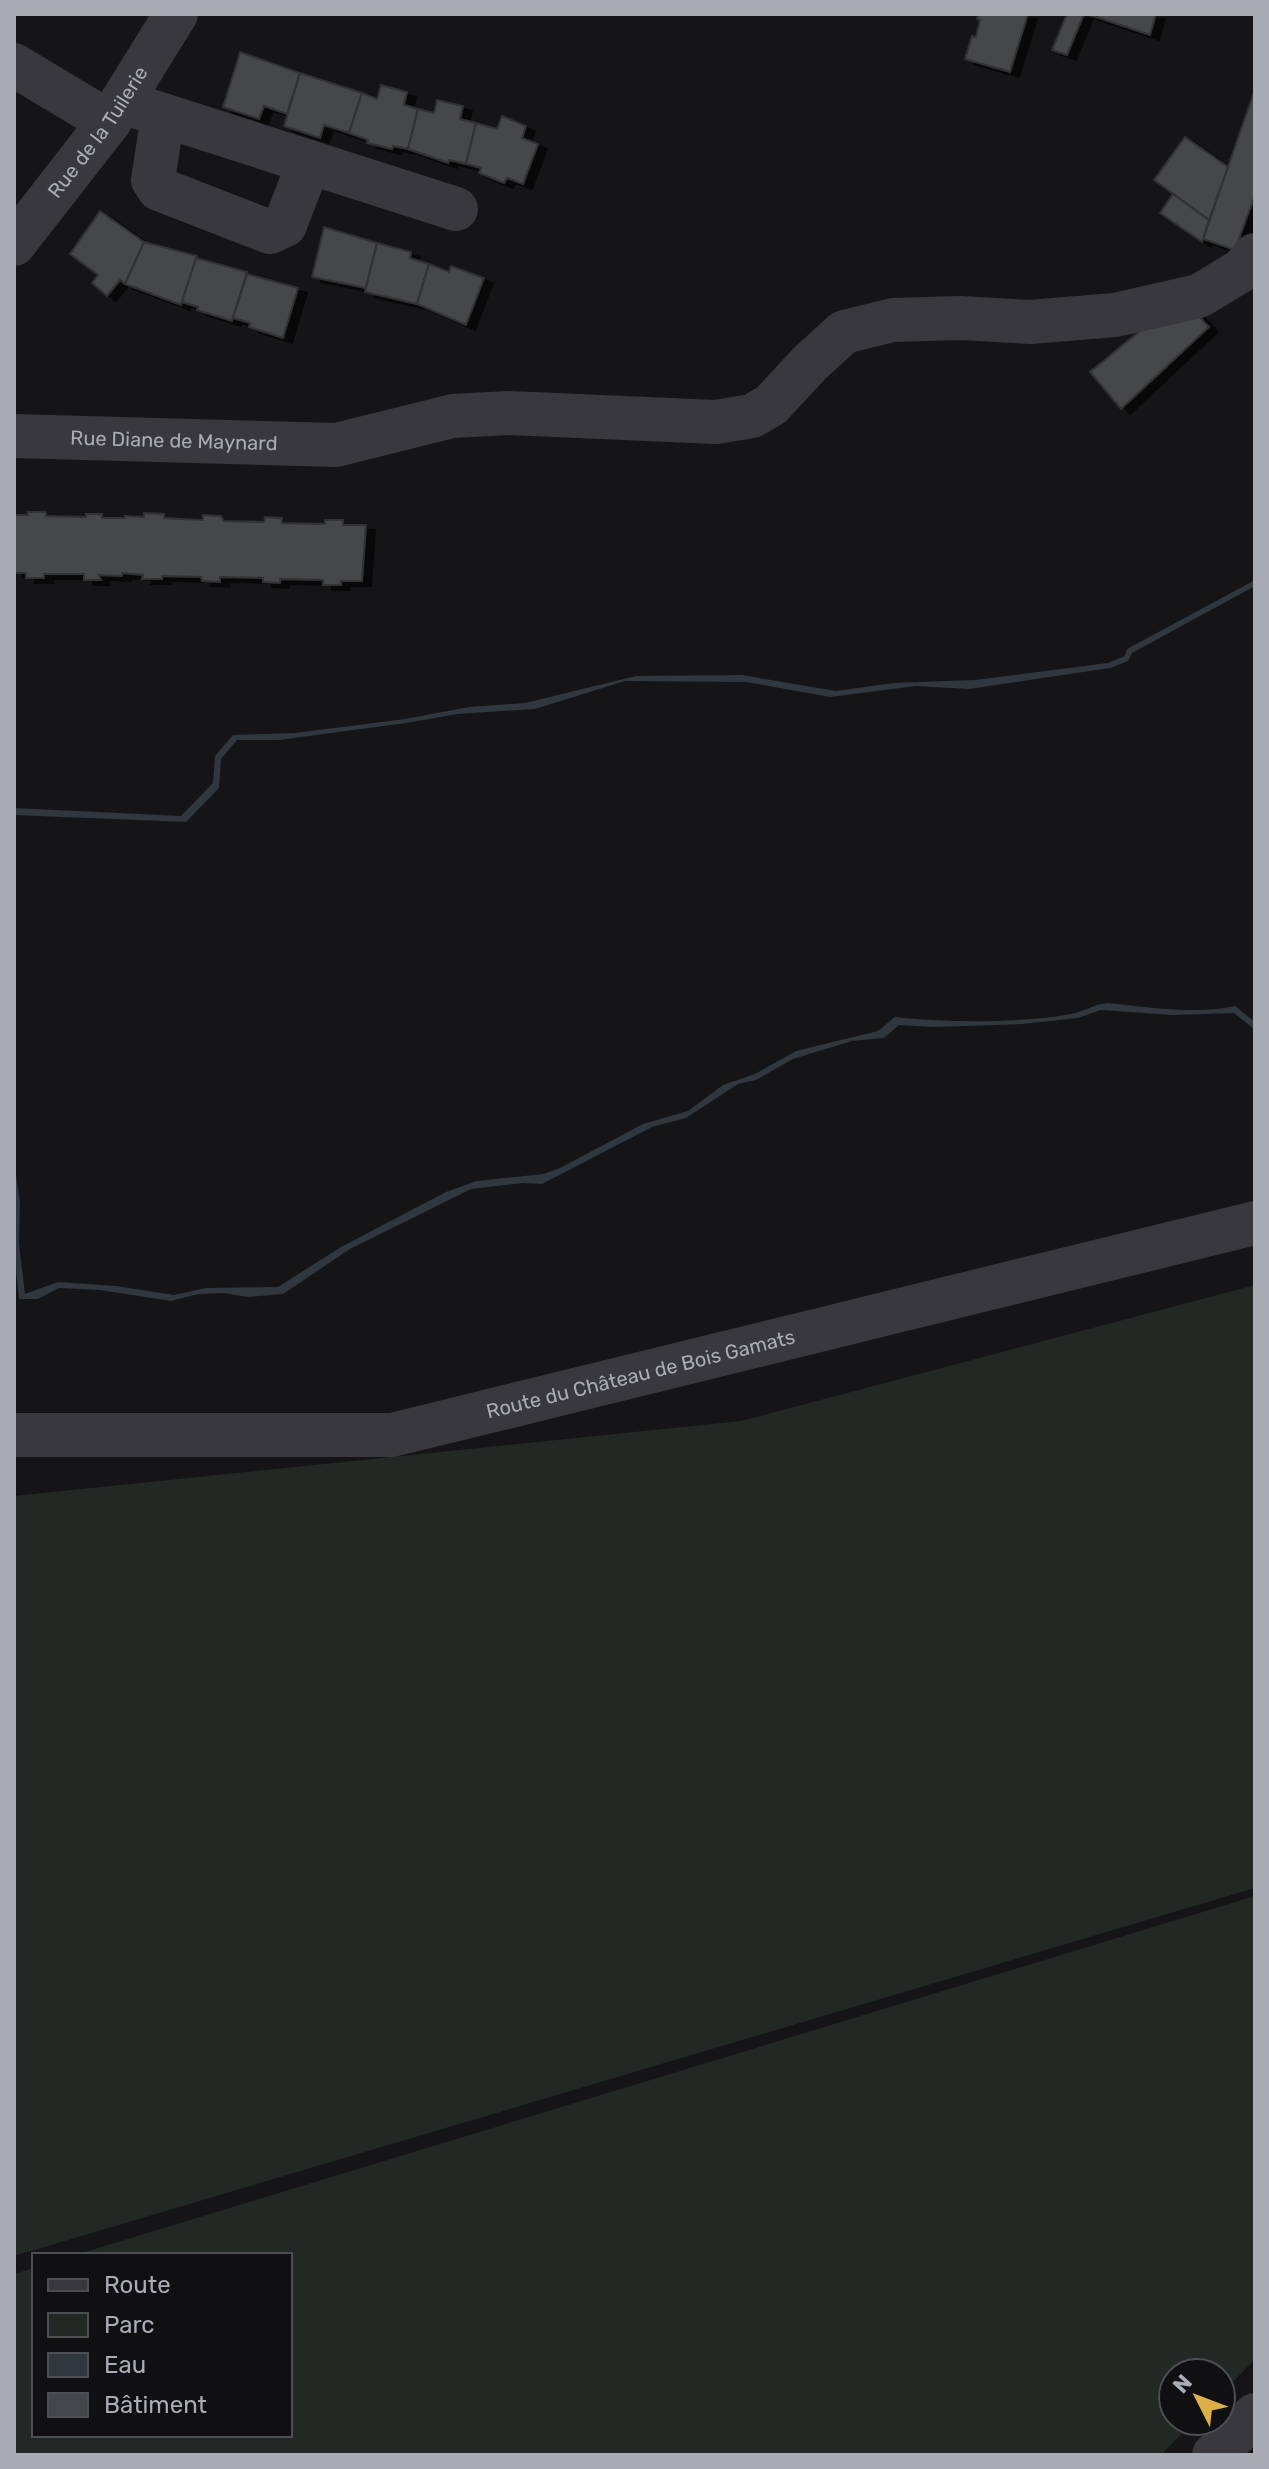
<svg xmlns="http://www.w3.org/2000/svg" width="1269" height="2469" viewBox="0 0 1269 2469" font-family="Rubik,sans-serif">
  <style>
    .green { fill: #222823 }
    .water { fill: #30373e }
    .building { fill: #454649; stroke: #303033; stroke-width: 2; filter: url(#shadow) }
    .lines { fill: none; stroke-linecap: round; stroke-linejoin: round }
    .minor { stroke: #39393d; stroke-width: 44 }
    .labels { text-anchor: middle; stroke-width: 7; stroke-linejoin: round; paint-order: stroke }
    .street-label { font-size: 20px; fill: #a9acb5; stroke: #101012 }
  </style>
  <defs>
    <filter id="shadow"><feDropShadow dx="9" dy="5" stdDeviation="0" flood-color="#0009"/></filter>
  </defs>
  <rect width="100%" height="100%" fill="#151517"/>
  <g class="green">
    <path d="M1255 1285V1888L14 2256V1496L741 1421Z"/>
    <path d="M1255 1896V2359L1221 2394V2373H1173V2421H1194L1161 2455H14V2274L34 2268V2435H290V2255H75Z"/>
  </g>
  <g class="water">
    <path d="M1255 580V586L1132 653 1128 661 1110 668 969 689 916 686 830 697 746 682 625 681 535 709 457 714 406 723 279 740H237L221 759 219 788 186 822 14 815V808L181 816 213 783 215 756 233 735 295 733 405 719 469 707 525 703 636 676 742 675 836 691 893 683 975 680 1108 663 1125 656 1127 649Z"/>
    <path d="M1107 1003C1148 1007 1194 1015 1235 1006L1255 1022V1030L1234 1013 1172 1015 1101 1010 1078 1018 1022 1024 934 1027 899 1025 884 1038 852 1041 793 1059 756 1080 738 1084 686 1118 652 1127 542 1184 522 1183 471 1189 350 1249 283 1294 248 1297 223 1293 198 1294 171 1301 100 1290 59 1288 38 1299H19L14 1250V1161L20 1202 19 1244 25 1294 58 1282 116 1286 174 1295 206 1288 278 1287 341 1247 446 1192 476 1181 543 1174 558 1169 643 1124 688 1111 723 1085 755 1074 796 1051 878 1031 895 1017C945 1023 1023 1023 1071 1014 1083 1012 1094 1004 1107 1003Z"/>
  </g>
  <g class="building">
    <path d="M979 14H1028L1010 72 965 59 972 36 976 37 980 20 977 19Z"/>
    <path d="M1067 14H1084L1067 55 1052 50Z"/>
    <path d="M1087 14H1156L1150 35Z"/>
    <path d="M240 52 300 73 287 114 264 106 259 119 223 107Z"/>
    <path d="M300 73 362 93 349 133 324 125 320 138 284 126Z"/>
    <path d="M381 85 407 92 404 105 418 109 408 149 393 146 392 149 367 143 368 140 349 133 362 93 377 99Z"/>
    <path d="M1255 89V195L1235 250 1203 239Z"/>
    <path d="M437 100 463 106 460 119 476 123 466 164 449 160 448 163 408 149 418 109 434 113Z"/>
    <path d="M502 116 526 126 522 138 538 144 523 184 507 178 504 183 479 173 481 168 466 164 476 123 497 129Z"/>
    <path d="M1185 137 1228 167 1209 220 1154 180Z"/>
    <path d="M1173 194 1209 220 1202 242 1160 213Z"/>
    <path d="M100 211 144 242 125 284 120 280 107 296 92 283 98 275 70 254Z"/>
    <path d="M324 227 377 243 366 288 312 277Z"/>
    <path d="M144 242 197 256 181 305 125 284Z"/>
    <path d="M377 243 411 252 410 258 429 264 417 304 365 292Z"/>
    <path d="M196 258 247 272 232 321 197 310 198 307 182 302Z"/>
    <path d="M429 264 449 272 451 266 484 278 466 325 417 304Z"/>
    <path d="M247 274 298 288 283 338 249 327 250 323 233 318Z"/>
    <path d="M1181 297 1209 327 1121 409 1090 372Z"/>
    <path d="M28 512H46V516L86 517V514H102V518H125V516L144 517V513L164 514V518L203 520V515L221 516 224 521 264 522 265 517 282 518V523L325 524V520H343V525H366L362 581H341V585H323V580L280 579V583L263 582V578L220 577V582L202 581 201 577 162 576V579H142L143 575 122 573V576L99 575 101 580H84V574H44V578H26V573H14V515H28Z"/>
  </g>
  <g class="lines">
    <g class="minor">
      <path d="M14 65 109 122"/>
      <path d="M122 102 456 209"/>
      <path d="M163 115 153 180 159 189 270 232 285 225 309 162"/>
      <path id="s1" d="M14 244 109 122 176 14"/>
      <path id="s2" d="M14 436 336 445 453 416 509 413 716 422 752 416 771 405 810 363 844 332 893 320 960 318 1030 322 1115 315 1199 296 1242 270 1255 255"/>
      <path id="s3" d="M14 1435H392L1255 1223"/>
      <path d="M1214 2455 1255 2415"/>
    </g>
  </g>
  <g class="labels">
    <g class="street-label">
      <text dy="7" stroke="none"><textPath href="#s1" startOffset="140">Rue de la Tuilerie</textPath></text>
      <text dy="7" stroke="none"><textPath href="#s2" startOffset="160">Rue Diane de Maynard</textPath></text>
      <text dy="7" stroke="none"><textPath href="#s3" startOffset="634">Route du Château de Bois Gamats</textPath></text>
    </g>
  </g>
  <rect width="1269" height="2469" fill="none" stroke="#a9acb5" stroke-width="32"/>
  <rect x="32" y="2253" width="260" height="184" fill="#101012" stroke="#4d4e53" stroke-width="2"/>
  <rect x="48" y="2279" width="40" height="12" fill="#39393d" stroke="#4d4e53" stroke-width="2"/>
  <text x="104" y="2293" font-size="24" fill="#a9acb5">Route</text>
  <rect x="48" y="2313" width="40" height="24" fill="#222823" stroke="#4d4e53" stroke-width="2"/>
  <text x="104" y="2333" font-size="24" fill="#a9acb5">Parc</text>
  <rect x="48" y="2353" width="40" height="24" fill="#30373e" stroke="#4d4e53" stroke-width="2"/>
  <text x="104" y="2373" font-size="24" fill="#a9acb5">Eau</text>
  <rect x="48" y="2393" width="40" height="24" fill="#454649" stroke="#4d4e53" stroke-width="2"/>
  <text x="104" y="2413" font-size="24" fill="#a9acb5">Bâtiment</text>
  <g transform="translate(1197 2397) rotate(312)"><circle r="38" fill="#101012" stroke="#4d4e53" stroke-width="2"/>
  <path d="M0-6L14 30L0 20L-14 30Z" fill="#ddaf48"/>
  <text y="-12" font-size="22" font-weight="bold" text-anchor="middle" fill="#a9acb5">N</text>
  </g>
</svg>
